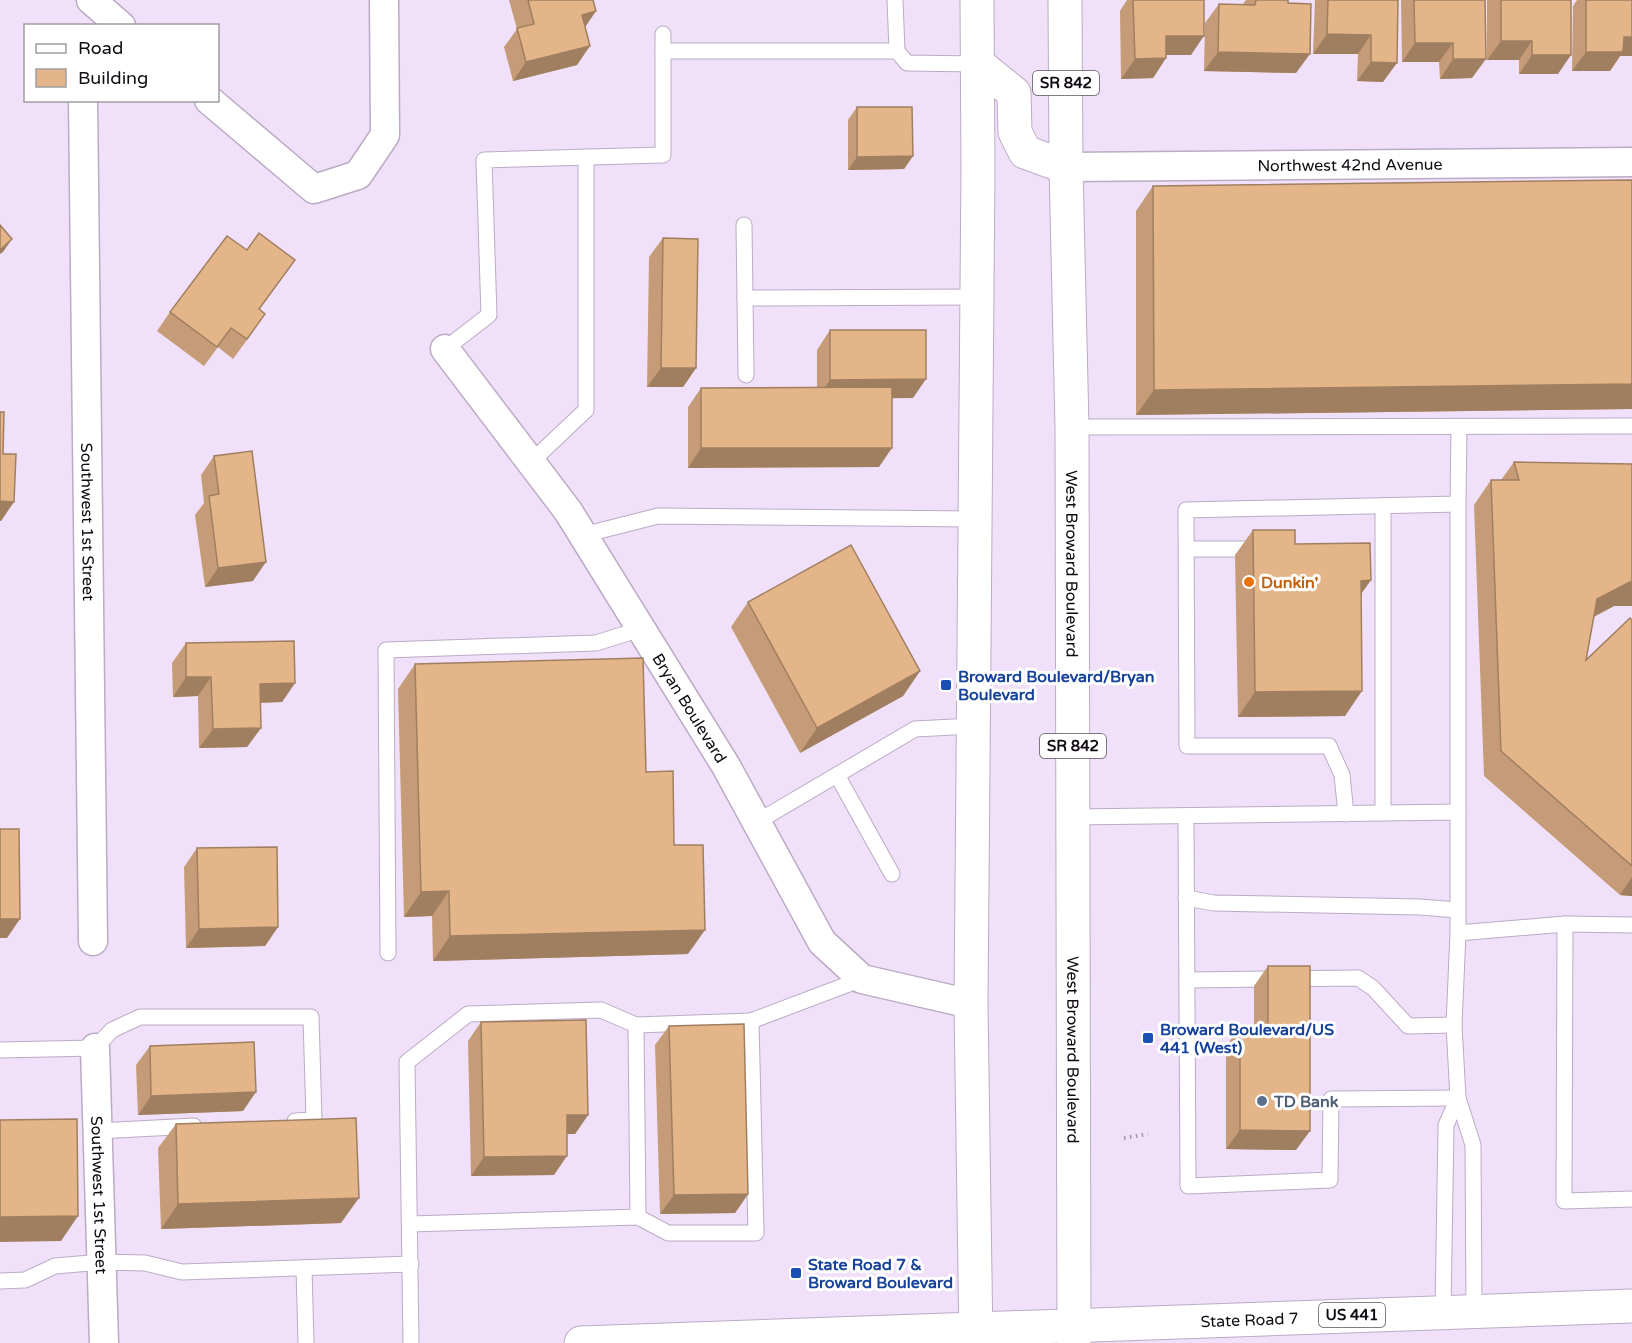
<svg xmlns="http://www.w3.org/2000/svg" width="1632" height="1343" viewBox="0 0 1632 1343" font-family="'Varela Round',sans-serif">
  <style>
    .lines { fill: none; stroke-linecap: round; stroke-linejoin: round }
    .service-casing { stroke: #bbabc4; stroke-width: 17 }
    .minor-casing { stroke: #bbabc4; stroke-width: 31 }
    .primary-casing { stroke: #bbabc4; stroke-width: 35 }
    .path { stroke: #a296a9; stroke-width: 4; stroke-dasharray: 1.5 4.5; stroke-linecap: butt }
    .service { stroke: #fff; stroke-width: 15 }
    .minor { stroke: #fff; stroke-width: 28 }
    .primary { stroke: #fff; stroke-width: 33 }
    .wall { fill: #c59c77 }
    .shaded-wall { fill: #a07f61 }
    .building { fill: #e5b58a; stroke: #a07f61; stroke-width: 1.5 }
    .food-dot { fill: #e8710a; stroke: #fff; stroke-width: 2 }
    .transit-dot { fill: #1a4fb4; stroke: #fff; stroke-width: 2 }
    .service-dot { fill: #5c6f8a; stroke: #fff; stroke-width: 2 }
    .labels { text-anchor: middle; stroke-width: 6; stroke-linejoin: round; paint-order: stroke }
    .shield { fill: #fff; stroke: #58545a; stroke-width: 1.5 }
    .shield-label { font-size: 15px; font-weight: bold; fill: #100a13 }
    .street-label { font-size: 16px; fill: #100a13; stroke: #fff }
    .food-label { font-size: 16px; font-weight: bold; fill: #c56008; stroke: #fff; text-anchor: start }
    .transit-label { font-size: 16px; font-weight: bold; fill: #164399; stroke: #fff; text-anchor: start }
    .service-label { font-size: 16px; font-weight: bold; fill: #4e5e75; stroke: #fff; text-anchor: start }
  </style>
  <rect width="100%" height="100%" fill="#f0e0f9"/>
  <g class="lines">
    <g class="service-casing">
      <g id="service">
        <path d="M895 0 897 51 907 63 978 64"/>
        <path d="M663 51H897"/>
        <path d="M744 225 745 298"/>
        <path d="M445 349 489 315 484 160 663 155V34"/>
        <path d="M746 375 745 298 977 297"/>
        <path d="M1072 427 1632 426"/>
        <path d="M531 462 586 410V157"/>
        <path d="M1458 504 1459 427"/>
        <path d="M1383 506V813"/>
        <path d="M583 535 658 516 975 519"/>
        <path d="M1187 549H1260"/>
        <path d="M837 775 892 874"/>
        <path d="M1346 814 1342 775 1329 746H1187L1186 510 1458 504V812"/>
        <path d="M1073 817 1458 812V933L1454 1025 1458 1098 1473 1145 1474 1311"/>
        <path d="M1186 817 1188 1186 1330 1180 1331 1099 1458 1098"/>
        <path d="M757 822 915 729 973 726"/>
        <path d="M1186 898 1214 903 1420 907 1457 910"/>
        <path d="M1565 924 1632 925"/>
        <path d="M1458 933 1565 924 1564 1201 1632 1199"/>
        <path d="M388 953 386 650 596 643 641 629"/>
        <path d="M1187 980 1358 978 1373 988 1408 1026 1454 1025"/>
        <path d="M0 1050 95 1048 112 1030 140 1017H311L314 1120 295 1121"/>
        <path d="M98 1131 194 1126"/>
        <path d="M638 1217 668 1233H756L751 1021 862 979"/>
        <path d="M410 1224 638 1217 636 1025"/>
        <path d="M304 1268 306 1343"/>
        <path d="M0 1281 25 1280 55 1266 102 1262 145 1263 182 1272 411 1264"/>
        <path d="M1443 1312 1446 1125 1458 1098"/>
        <path d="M411 1343 407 1062 468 1014 601 1010 636 1025 751 1021"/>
      </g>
    </g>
    <g class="minor-casing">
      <g id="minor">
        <path d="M91 0 121 26"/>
        <path id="s1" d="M83 100 93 941"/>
        <path d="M209 100 314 189 358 175 385 135 384 0"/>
        <path id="s2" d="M1066 167 1632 162"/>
        <path id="s3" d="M445 349 568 511 726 766 822 942 862 979 971 1004"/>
        <path id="s4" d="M95 1048 104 1343"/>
      </g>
    </g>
    <g class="primary-casing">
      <g id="primary">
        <path id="s5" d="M1065 0 1066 167 1072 427 1074 1343"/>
        <path d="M978 64 1014 93 1015 132 1025 152 1066 167"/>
        <path id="s6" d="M581 1343 1632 1306"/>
        <path d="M976 1343 971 1004 978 170 977 0"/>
      </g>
    </g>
    <path class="path" d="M1124 1138 1148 1134"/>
    <use href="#service" class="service"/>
    <use href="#minor" class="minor"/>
    <use href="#primary" class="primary"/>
  </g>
  <g class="wall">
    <path d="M509 0H593L596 11 585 27 577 65 513 81 504 47 517 29Z"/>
    <path d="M1127 0H1204L1191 55H1166V58L1153 78 1121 79 1120 11Z"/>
    <path d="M1246 0H1288L1296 73 1204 71 1205 23 1219 4H1243Z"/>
    <path d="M1315 0H1398L1383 82 1357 81 1358 54H1313Z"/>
    <path d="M1401 0H1485L1472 78 1440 79 1439 62H1402Z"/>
    <path d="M1487 0H1571L1558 74H1519V60H1487Z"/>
    <path d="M1577 0H1632V56H1620L1610 71H1572L1573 6Z"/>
    <path d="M857 107 913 156 904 169 848 170V120Z"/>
    <path d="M1632 180V409L1136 415V211L1153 186Z"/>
    <path d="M663 238 696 368 683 387H647L649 257Z"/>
    <path d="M259 309 252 333 233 359 218 347 204 366 157 331 170 312Z"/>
    <path d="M830 330 913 398H892L879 467 688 468V407L701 388 817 387V350Z"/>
    <path d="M214 456 253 581 205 587 195 515 204 503 201 475Z"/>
    <path d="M1514 462 1614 606 1594 617 1586 660 1632 620V896L1620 895 1484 776 1474 505 1491 480H1501Z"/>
    <path d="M1253 530 1295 544 1371 580 1361 594 1345 716 1238 717 1235 555Z"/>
    <path d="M748 602 920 671 903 696 800 753 731 627Z"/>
    <path d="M186 643 295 683 282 702 260 703 261 728 247 747 199 748 198 696 173 697 172 663Z"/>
    <path d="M415 664 646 772 674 845 688 954 433 961 432 916 404 917 398 689Z"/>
    <path d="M197 848 278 927 265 946 186 948 184 867Z"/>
    <path d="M1268 966 1296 1150 1226 1149V1046L1240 1027H1254V986Z"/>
    <path d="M481 1022 588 1115 575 1134H567L554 1175 471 1176 468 1041Z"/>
    <path d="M669 1026 748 1194 735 1213 660 1214 655 1045Z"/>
    <path d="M150 1046 243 1111 138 1115 136 1065Z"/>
    <path d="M176 1124 341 1223 161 1229 158 1148Z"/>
  </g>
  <g class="shaded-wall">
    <path d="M596 11 583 30 582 15Z"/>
    <path d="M1327 34 1371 35 1358 54H1313Z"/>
    <path d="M1166 36H1204L1191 55H1152Z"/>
    <path d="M1624 37H1632V56H1620L1610 71H1572L1586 52Z"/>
    <path d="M1501 41H1532L1519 60H1487Z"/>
    <path d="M1415 43H1453L1439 62H1402Z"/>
    <path d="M590 46 577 65 513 81 526 62Z"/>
    <path d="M1218 52 1310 54 1296 73 1204 71Z"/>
    <path d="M1532 55H1571L1558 74H1519Z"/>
    <path d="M1166 58 1153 78 1121 79 1135 59Z"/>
    <path d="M1453 59H1486L1472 78 1440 79Z"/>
    <path d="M1371 62 1397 63 1383 82 1357 81Z"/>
    <path d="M913 156 904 169 848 170 857 157Z"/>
    <path d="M12 239 3 252 0 254V250Z"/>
    <path d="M661 368H696L683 387H647Z"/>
    <path d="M926 379 913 398 817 399 830 380Z"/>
    <path d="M1632 384V409L1136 415 1154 390Z"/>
    <path d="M701 448H892L879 467 688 468Z"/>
    <path d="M0 501 14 502 1 521H0Z"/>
    <path d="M266 562 253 581 205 587 218 568Z"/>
    <path d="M1371 580 1353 605 1361 581Z"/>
    <path d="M1632 581V606H1614L1579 624 1597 599Z"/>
    <path d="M920 671 903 696 800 753 817 728Z"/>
    <path d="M186 677H211L198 696 173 697Z"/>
    <path d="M295 683 282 702 246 703 260 684Z"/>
    <path d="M1362 691 1345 716 1238 717 1255 692Z"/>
    <path d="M261 728 247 747 199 748 213 729Z"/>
    <path d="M1632 877V896L1620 895Z"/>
    <path d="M449 891 432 916 404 917 421 892Z"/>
    <path d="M0 919H20L7 938H0Z"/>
    <path d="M278 927 265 946 186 948 199 929Z"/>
    <path d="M705 930 688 954 433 961 450 936Z"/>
    <path d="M256 1092 243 1111 138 1115 151 1096Z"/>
    <path d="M567 1115H588L575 1134H553Z"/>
    <path d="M1240 1130 1310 1131 1296 1150 1226 1149Z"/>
    <path d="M567 1156 554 1175 471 1176 484 1157Z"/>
    <path d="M748 1194 735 1213 660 1214 674 1195Z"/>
    <path d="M359 1198 341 1223 161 1229 178 1204Z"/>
    <path d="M78 1216 61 1241 0 1242V1217Z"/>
  </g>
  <g class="building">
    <path d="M528 0H593L596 11 582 15 590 46 526 62 517 28 534 24Z"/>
    <path d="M1133 0H1204V36H1166V58L1135 59Z"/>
    <path d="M1256 0H1288V3L1311 4 1310 54 1218 52 1219 4 1255 5Z"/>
    <path d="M1328 0H1398L1397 63 1371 62V35L1327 34Z"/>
    <path d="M1414 0H1485L1486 59H1453V43H1415Z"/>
    <path d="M1501 0H1571V55H1532V41H1501Z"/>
    <path d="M1586 0H1632V37H1624L1623 52H1586Z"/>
    <path d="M857 107H912L913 156 857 157Z"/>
    <path d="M1632 180V384L1154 390 1153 186Z"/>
    <path d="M0 225 12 239 0 250Z"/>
    <path d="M259 233 295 260 259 309 265 314 247 339 231 328 217 347 170 312 227 236 247 250Z"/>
    <path d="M663 238 698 239 696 368H661Z"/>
    <path d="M830 330H926V379L830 380Z"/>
    <path d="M892 387V448H701V388Z"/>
    <path d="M0 412H4L3 454H16L14 502 0 501Z"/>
    <path d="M252 451 266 562 218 568 209 496 219 494 214 456Z"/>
    <path d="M1514 462 1632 464V581L1597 599 1586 660 1630 618 1632 620V866L1501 751 1491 480H1519Z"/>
    <path d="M1253 530H1295V544L1370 543 1371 580 1361 581 1362 691 1255 692Z"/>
    <path d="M851 545 920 671 817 728 748 602Z"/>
    <path d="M294 641 295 683 260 684 261 728 213 729 211 677H186V643Z"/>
    <path d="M643 658 646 772 673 771 674 845H703L705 930 450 936 449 891 421 892 415 664Z"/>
    <path d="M0 829H19L20 919H0Z"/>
    <path d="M277 847 278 927 199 929 197 848Z"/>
    <path d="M1268 966H1310V1131L1240 1130V1027H1268Z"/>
    <path d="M586 1020 588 1115H567V1156L484 1157 481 1022Z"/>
    <path d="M744 1024 748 1194 674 1195 669 1026Z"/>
    <path d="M254 1042 256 1092 151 1096 150 1046Z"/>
    <path d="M356 1118 359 1198 178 1204 176 1124Z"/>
    <path d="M77 1119 78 1216 0 1217V1120Z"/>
  </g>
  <circle class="food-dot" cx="1249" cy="582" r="6"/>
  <g class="transit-dot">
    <rect x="940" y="679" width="12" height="12" rx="3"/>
    <rect x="1142" y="1032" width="12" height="12" rx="3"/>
    <rect x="790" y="1267" width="12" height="12" rx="3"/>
  </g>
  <circle class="service-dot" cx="1262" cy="1101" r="6"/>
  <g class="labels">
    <g class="shield">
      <rect x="1033" y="71" width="66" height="24" rx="4.5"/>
      <rect x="1040" y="734" width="66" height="24" rx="4.5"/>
      <rect x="1319" y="1303" width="66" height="24" rx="4.5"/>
    </g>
    <g class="shield-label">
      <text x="1066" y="88">SR 842</text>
      <text x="1073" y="751">SR 842</text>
      <text x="1352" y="1320">US 441</text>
    </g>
    <g class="street-label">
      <text dy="6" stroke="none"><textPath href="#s2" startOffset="284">Northwest 42nd Avenue</textPath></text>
      <text dy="6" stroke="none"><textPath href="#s1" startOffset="422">Southwest 1st Street</textPath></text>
      <text dy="6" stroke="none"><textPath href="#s5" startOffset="564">West Broward Boulevard</textPath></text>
      <text dy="6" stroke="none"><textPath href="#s3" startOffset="435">Bryan Boulevard</textPath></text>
      <text dy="6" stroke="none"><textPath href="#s5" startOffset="1050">West Broward Boulevard</textPath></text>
      <text dy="6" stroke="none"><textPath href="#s4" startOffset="147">Southwest 1st Street</textPath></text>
      <text dy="6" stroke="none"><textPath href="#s6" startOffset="669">State Road 7</textPath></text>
    </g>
    <g class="food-label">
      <text x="1261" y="588">Dunkin'</text>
    </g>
    <g class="transit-label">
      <text x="958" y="682">Broward Boulevard/Bryan<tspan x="958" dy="18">Boulevard</tspan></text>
      <text x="1160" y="1035">Broward Boulevard/US<tspan x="1160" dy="18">441 (West)</tspan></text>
      <text x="808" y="1270">State Road 7 &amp;<tspan x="808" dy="18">Broward Boulevard</tspan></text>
    </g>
    <g class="service-label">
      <text x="1274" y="1107">TD Bank</text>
    </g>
  </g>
  <rect x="24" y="24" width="195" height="78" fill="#ffffff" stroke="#9f9da1" stroke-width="1.5"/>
  <rect x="36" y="44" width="30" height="9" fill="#ffffff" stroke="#9f9da1" stroke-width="1.5"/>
  <text x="78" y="54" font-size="18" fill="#100a13">Road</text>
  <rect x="36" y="69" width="30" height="18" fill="#e5b58a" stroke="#9f9da1" stroke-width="1.5"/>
  <text x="78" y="84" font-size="18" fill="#100a13">Building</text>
</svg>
